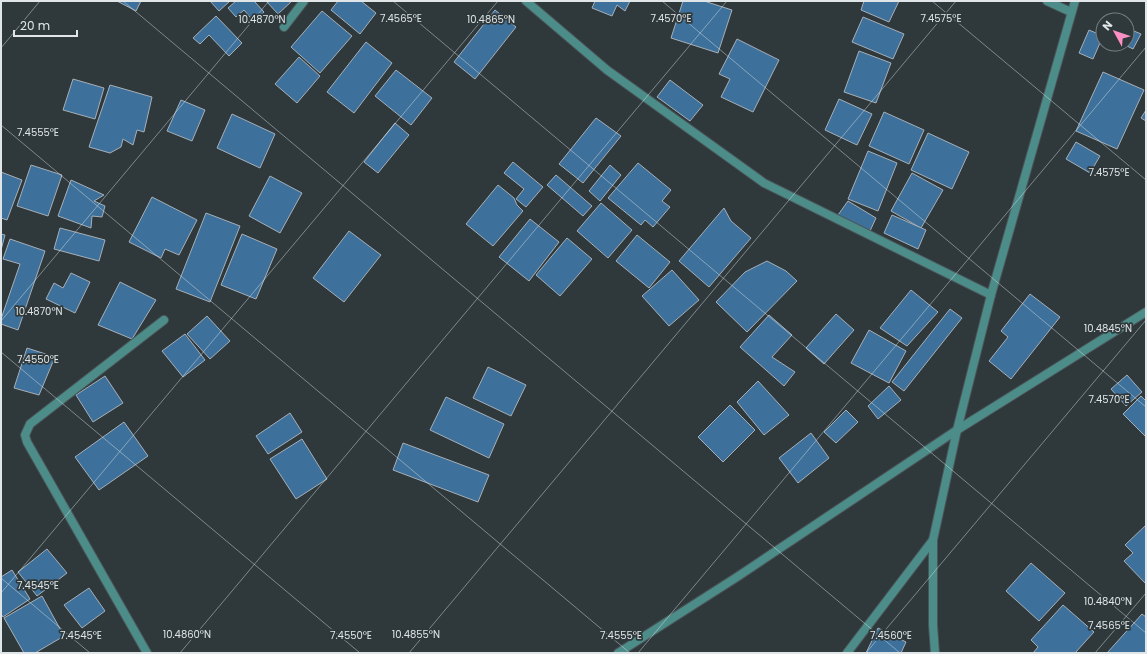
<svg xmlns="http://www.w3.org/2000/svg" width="1147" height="654" viewBox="0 0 1147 654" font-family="Poppins,sans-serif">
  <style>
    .building { fill: #3d719b; stroke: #a7afb7 }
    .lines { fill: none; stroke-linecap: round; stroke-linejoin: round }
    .minor-casing { stroke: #4b5558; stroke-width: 10 }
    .tertiary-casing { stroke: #4b5558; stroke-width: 10 }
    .minor { stroke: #4c8d8a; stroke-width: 8 }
    .tertiary { stroke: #4c8d8a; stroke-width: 8 }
    .ticks { fill: none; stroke: #e0e6e8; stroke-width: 1; stroke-opacity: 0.45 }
    .ticks-label { font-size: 10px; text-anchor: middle; fill: #e0e6e8; stroke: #2f393c; stroke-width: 3.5; stroke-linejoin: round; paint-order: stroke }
  </style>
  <rect width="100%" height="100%" fill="#2f393c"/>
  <g class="building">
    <path d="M117 1H141L136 11Z"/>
    <path d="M210 1H230L219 11Z"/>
    <path d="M236 1H254L264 12 254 22 244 10 236 17 228 8Z"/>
    <path d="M266 1H292L278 14Z"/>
    <path d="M338 1H361L376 13 360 34 331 10Z"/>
    <path d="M595 1H630L625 11 617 5 612 16 592 8Z"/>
    <path d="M683 1H704L732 10 718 53 671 38Z"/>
    <path d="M864 1H899L889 22 861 10Z"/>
    <path d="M495 10 516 27 475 79 454 62Z"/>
    <path d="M322 11 352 36 320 73 291 47Z"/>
    <path d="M216 16 242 43 229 56 209 35 200 44 193 38Z"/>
    <path d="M863 17 904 34 893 59 852 42Z"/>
    <path d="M1127 28 1141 34 1133 49 1123 44H1127Z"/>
    <path d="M1089 30 1103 36 1093 59 1079 53Z"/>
    <path d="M737 39 779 60 753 112 721 97 730 79 719 74Z"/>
    <path d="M366 42 392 63 354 113 327 92Z"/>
    <path d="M859 51 891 63 876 103 844 92Z"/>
    <path d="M299 57 320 76 297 103 275 84Z"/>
    <path d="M396 70 432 98 411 125 375 96Z"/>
    <path d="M1103 72 1144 90 1117 149 1076 131Z"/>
    <path d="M73 79 104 88 95 119 63 110Z"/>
    <path d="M670 80 703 105 690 121 657 97Z"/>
    <path d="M110 85 152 97 144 132 137 130 133 145 123 139 121 147 110 153 89 147Z"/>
    <path d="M839 99 872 114 857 145 825 130Z"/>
    <path d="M181 100 205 110 192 141 167 131Z"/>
    <path d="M1146 110V121L1141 118Z"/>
    <path d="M884 112 924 130 909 164 869 146Z"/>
    <path d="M232 114 275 134 260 168 217 148Z"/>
    <path d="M596 118 621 136 583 183 559 164Z"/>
    <path d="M395 123 409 135 378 173 364 162Z"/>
    <path d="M928 133 969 152 952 189 911 170Z"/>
    <path d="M1076 142 1100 156 1090 173 1066 159Z"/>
    <path d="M868 151 897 163 878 211 848 199Z"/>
    <path d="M513 162 543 187 526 207 516 199 524 189 504 173Z"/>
    <path d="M638 163 671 190 662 201 670 207 653 227 645 220 641 225 608 198Z"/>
    <path d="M31 165 62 175 48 216 17 206Z"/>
    <path d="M610 165 621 175 600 201 589 191Z"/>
    <path d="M1 172 22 180 7 220 1 218Z"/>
    <path d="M912 173 943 190 921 228 891 211Z"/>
    <path d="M556 175 592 206 583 216 547 185Z"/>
    <path d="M270 176 302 193 280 233 249 216Z"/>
    <path d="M71 180 104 195 94 201 105 206 102 217 92 216 91 228 58 216Z"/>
    <path d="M498 185 514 198 517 205 523 211 493 246 466 224Z"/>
    <path d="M152 197 197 220 179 255 165 249 161 258 129 242Z"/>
    <path d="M848 201 876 218 870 231 838 215Z"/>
    <path d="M601 203 632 230 608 258 577 231Z"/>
    <path d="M724 208 731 221 751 238 709 287 679 261Z"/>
    <path d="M206 213 240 226 210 302 176 289Z"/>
    <path d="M892 215 926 230 918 249 884 233Z"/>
    <path d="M530 219 559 242 529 281 499 257Z"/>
    <path d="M60 228 105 240 99 261 54 249Z"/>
    <path d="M349 231 381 255 344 302 313 278Z"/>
    <path d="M1 234 5 235 1 250Z"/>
    <path d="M242 234 277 249 256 299 221 285Z"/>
    <path d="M637 235 670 262 649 288 616 261Z"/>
    <path d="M567 238 592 259 560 296 536 275Z"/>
    <path d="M10 239 45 251 18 330 1 324V319L20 264 3 259Z"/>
    <path d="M767 261 786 271 797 281 747 332 716 302 745 272Z"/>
    <path d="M672 270 699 300 669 326 642 296Z"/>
    <path d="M71 273 90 282 75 313 46 299 54 283 63 288Z"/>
    <path d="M120 282 156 300 132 339 98 325Z"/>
    <path d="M911 290 938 312 907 346 880 328Z"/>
    <path d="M1030 294 1060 317 1011 379 989 361 1008 337 1001 331Z"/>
    <path d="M950 309 962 318 904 391 892 382Z"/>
    <path d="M836 314 854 330 824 364 806 348Z"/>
    <path d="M769 315 792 335 772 357 795 372 784 386 740 347Z"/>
    <path d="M207 316 230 341 210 359 187 334Z"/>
    <path d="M869 330 906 351 889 383 851 363Z"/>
    <path d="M185 334 205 360 183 377 162 351Z"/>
    <path d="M27 348 55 357 39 395 14 388Z"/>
    <path d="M488 367 526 385 511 416 473 398Z"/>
    <path d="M1127 375 1142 392 1126 406 1111 389Z"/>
    <path d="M105 376 123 403 93 422 76 395Z"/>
    <path d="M758 381 789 415 764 435 737 402Z"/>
    <path d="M889 386 901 400 878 419 868 406Z"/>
    <path d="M1141 396 1146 401V437L1123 414Z"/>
    <path d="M446 397 504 424 489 458 430 430Z"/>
    <path d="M730 405 755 430 723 462 698 437Z"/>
    <path d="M846 410 858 422 836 443 824 432Z"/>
    <path d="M290 413 302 432 268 454 256 436Z"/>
    <path d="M124 422 148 456 99 490 75 457Z"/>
    <path d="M811 433 829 458 798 483 779 458Z"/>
    <path d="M302 439 327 479 296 499 270 459Z"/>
    <path d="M403 443 489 475 478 502 393 470Z"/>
    <path d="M1146 525V582L1145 583 1124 561 1133 553 1125 545Z"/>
    <path d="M47 549 67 573 37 596 18 572Z"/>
    <path d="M1031 563 1065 593 1039 621 1006 591Z"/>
    <path d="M12 570 30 599 3 617 1 614V577Z"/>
    <path d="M89 588 105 611 82 628 64 605Z"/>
    <path d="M42 596 64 636 35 653H24L4 618Z"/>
    <path d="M1063 605 1094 632 1075 653H1033L1038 647 1031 640Z"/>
    <path d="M1142 614 1146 617V653H1107Z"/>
    <path d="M878 628 906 642 901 653H866Z"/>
  </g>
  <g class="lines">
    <g class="minor-casing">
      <g id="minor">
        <path d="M526 1 607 70 764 183 991 295"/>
        <path d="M1047 1 1071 12"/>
        <path d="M284 27 304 1"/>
        <path d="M147 653 27 442 25 435 30 424 164 320"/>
        <path d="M618 653 737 577 957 430"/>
        <path d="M847 653 933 540"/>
      </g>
    </g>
    <g class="tertiary-casing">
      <g id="tertiary">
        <path d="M957 430 1146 312"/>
        <path d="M935 653 933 625V540L957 430 991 295 1075 1"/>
      </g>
    </g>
    <use href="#minor" class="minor"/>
    <use href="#tertiary" class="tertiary"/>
  </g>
  <path class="ticks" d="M123 1 900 653M393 1 1146 633M662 1 1146 407M932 1 1146 180M1 48 40 1M1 125 630 653M1 321 269 1M1 352 360 653M1 578 90 653M1 593 498 1M180 653 727 1M409 653 956 1M638 653 1146 47M866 653 1146 320M1095 653 1146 593"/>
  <g class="ticks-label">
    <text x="941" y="22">7.4575°E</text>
    <text x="401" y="22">7.4565°E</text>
    <text x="671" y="22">7.4570°E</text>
    <text x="262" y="23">10.4870°N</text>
    <text x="491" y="23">10.4865°N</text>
    <text x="38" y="136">7.4555°E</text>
    <text x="1109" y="176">7.4575°E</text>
    <text x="39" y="315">10.4870°N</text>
    <text x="1108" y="332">10.4845°N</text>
    <text x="38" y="363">7.4550°E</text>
    <text x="1109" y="403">7.4570°E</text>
    <text x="38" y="589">7.4545°E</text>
    <text x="1108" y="605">10.4840°N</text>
    <text x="1109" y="629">7.4565°E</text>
    <text x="187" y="638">10.4860°N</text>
    <text x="416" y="638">10.4855°N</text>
    <text x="81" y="639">7.4545°E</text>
    <text x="351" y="639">7.4550°E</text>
    <text x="621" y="639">7.4555°E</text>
    <text x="891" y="639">7.4560°E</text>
  </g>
  <rect width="1147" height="654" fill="none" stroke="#e0e6e8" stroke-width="4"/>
  <g transform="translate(1115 32) rotate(310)"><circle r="19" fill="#2f393c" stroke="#767e81"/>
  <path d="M0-3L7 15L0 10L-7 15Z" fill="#fc8fc3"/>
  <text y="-6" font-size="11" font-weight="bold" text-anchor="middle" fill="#e0e6e8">N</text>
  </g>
  <path d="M14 30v6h63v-6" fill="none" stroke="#e0e6e8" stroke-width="2"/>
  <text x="20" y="30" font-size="12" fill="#e0e6e8" stroke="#2f393c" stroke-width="3" paint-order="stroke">20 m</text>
</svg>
